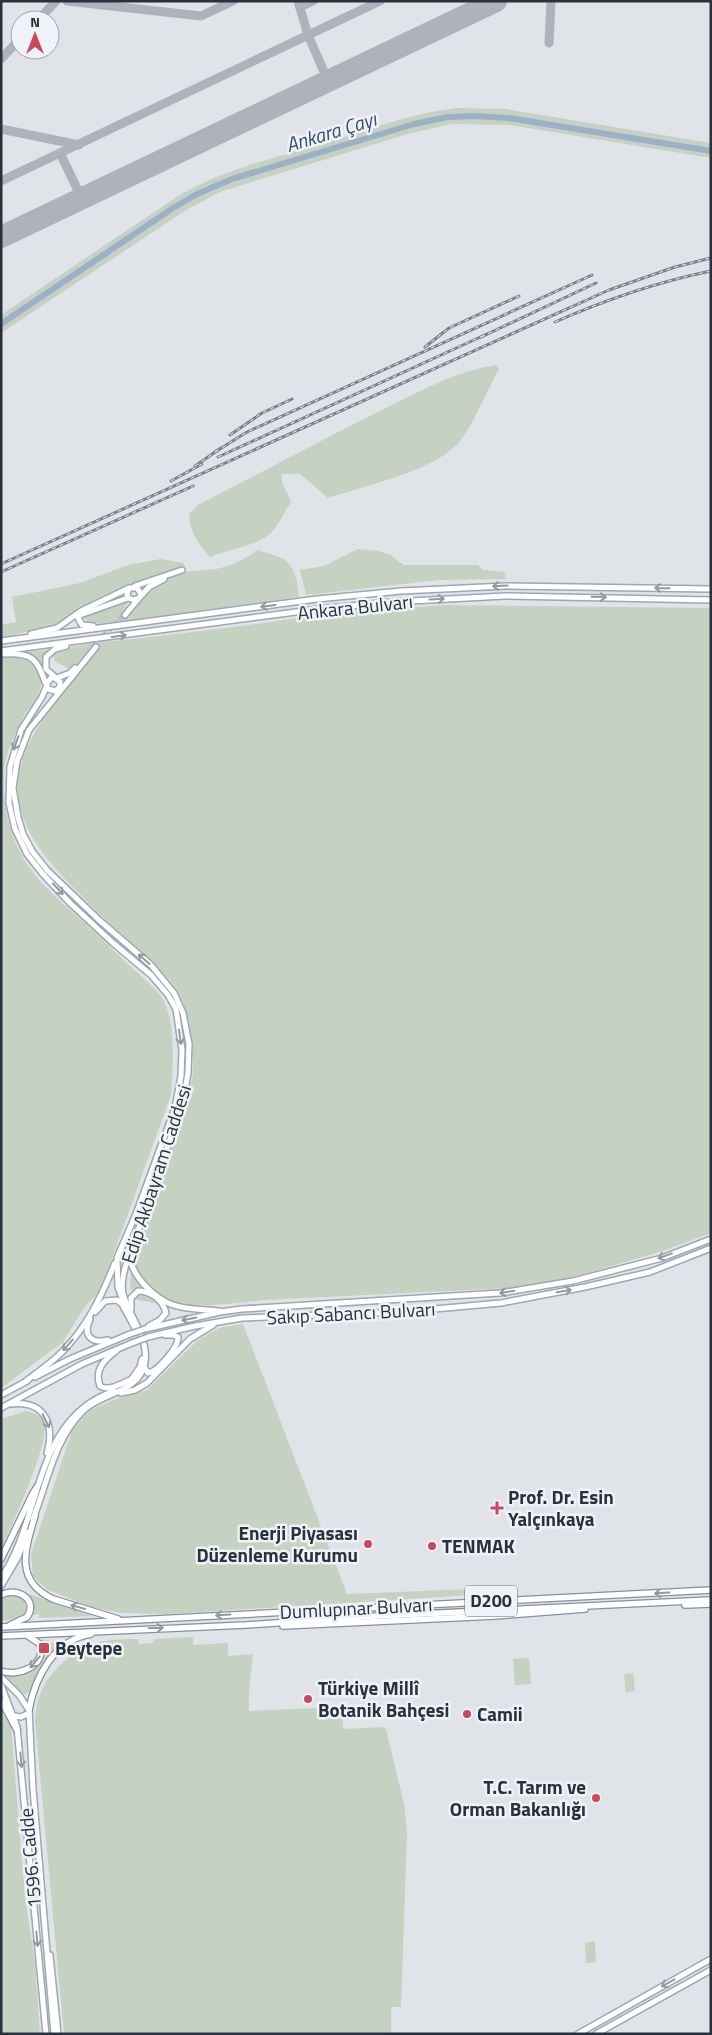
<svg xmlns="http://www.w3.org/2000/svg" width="712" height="2035" viewBox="0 0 712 2035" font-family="'Titillium Web',sans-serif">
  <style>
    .green { fill: #c5d2c1 }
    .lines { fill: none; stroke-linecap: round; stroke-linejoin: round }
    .river { stroke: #9cb1c7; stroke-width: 6 }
    .taxiway { stroke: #adb2bc; stroke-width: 9 }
    .runway { stroke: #adb2bc; stroke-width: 22 }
    .major-tunnel { stroke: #bbbfc6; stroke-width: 5; stroke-dasharray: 5 2.5; stroke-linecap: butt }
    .major-casing { stroke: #9fa7b3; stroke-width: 8 }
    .highway-casing { stroke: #88909e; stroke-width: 8 }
    .major { stroke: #fff; stroke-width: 5 }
    .highway { stroke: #fff; stroke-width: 5.5 }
    .rail-casing { stroke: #7a8291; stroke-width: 3 }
    .rail { stroke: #eff2f6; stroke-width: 1; stroke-dasharray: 4; stroke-linecap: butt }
    .major-bridge-casing { stroke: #9fa7b3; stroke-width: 8; stroke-linecap: butt }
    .major-bridge { stroke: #fff; stroke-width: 5 }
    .oneway { stroke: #94989f }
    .poi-dot { fill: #c84a5c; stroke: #eff2f6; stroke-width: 2 }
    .labels { text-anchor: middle; stroke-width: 5; stroke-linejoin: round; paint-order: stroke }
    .shield { fill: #eff2f6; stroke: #646b76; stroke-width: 1 }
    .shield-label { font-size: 18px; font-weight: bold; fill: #29313f }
    .street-label { font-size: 19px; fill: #29313f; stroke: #eff2f6 }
    .poi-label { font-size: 19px; font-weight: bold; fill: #29313f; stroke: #eff2f6; text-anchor: start }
    .water-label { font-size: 20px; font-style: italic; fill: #354f71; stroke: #eff2f6 }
  </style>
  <rect width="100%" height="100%" fill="#e0e3e8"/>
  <g class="green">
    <path d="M456 108 505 109 711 143V158L510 125 452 124 411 133 242 185 220 192 186 210 1 333V315L175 198C219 171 270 159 319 145 364 131 408 114 456 108Z"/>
    <path d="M496 365 499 369C487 391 477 416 463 437 443 469 364 486 328 498L300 474H282C281 485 287 491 291 502 285 511 279 524 272 532 258 546 228 549 210 557 198 543 190 533 189 514L198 505C261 473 323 439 386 408 420 391 457 371 496 365Z"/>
    <path d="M358 549 378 551 389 554 404 565H478L483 570 504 572 506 579 439 580 306 595 300 570 324 566Z"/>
    <path d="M258 550C265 553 274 554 281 558 296 564 297 583 299 597L124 621 90 624 84 618 85 616 126 600 128 603 121 614 128 615C144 597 159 580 182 573 193 570 205 571 216 569 232 566 245 559 258 550Z"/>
    <path d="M161 559 183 563 185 567 135 583 99 599 54 625 1 638V625L16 622 12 597 80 583 128 565Z"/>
    <path d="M447 605 711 608V1233L660 1252 581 1275 529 1287 265 1300C222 1305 178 1310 135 1299L130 1285 132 1265 189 1094C191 1085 193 1076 193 1068 194 1051 188 1011 181 997 169 976 152 963 135 947 114 928 94 909 75 889 41 855 7 815 21 764 31 726 74 679 98 647H93L71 670 56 662 51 653C80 642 112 642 141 638 193 632 245 626 297 618 311 609 334 611 350 609L352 611Z"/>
    <path d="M48 650C40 660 43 667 51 676L47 680C44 666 37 658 24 652Z"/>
    <path d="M1 657C26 655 51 666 38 695 35 702 29 708 25 714 17 729 8 747 5 763 2 785 4 807 10 827 21 869 55 897 86 924 101 938 115 952 130 966 140 975 158 990 164 1001 176 1027 173 1067 171 1095L101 1289 84 1308 63 1342 1 1388Z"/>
    <path d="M243 1324 347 1594 474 1589 473 1595 168 1614 122 1613 91 1607 46 1589 33 1576 31 1554 72 1431 90 1410 116 1399 147 1390 199 1339 219 1328Z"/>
    <path d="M26 1411C34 1413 41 1415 44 1423 51 1441 10 1529 1 1550V1419Z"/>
    <path d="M29 1594 93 1616H94L39 1618V1614L32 1615 33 1606Z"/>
    <path d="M9 1596C18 1596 26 1598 27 1609L22 1618 1 1621V1599Z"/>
    <path d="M193 1637V1645L228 1643V1656L253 1654 249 1690V1711L342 1707 343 1729 383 1727 386 1729 404 1804 407 1832 401 2007H391V2034H64L35 1721C36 1711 37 1700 42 1690 52 1668 76 1648 100 1642 112 1639 126 1639 138 1639L139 1644 153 1643 154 1639Z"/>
    <path d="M38 1640H49V1643L62 1642 63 1643 42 1665 29 1692 23 1695 1 1673C14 1673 33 1676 38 1661 40 1656 38 1646 38 1640Z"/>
    <path d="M529 1658 531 1684 515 1685 513 1659Z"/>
    <path d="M633 1673 635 1691 626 1692 624 1674Z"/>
    <path d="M1 1703 11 1727 25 1897 35 1963 40 2034H1Z"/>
    <path d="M595 1941 596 1962 586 1963 585 1943Z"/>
  </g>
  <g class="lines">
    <path class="river" d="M1 324 173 208 197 194 232 179 414 124 448 117 475 116 509 118 711 151"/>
    <g class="taxiway">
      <path d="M67 1 201 16 233 1"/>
      <path d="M298 1 308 35 328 81"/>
      <path d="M300 7 313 1"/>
      <path d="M38 20 56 1"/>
      <path d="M549 43 551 1"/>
      <path d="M1 59 20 39"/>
      <path d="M1 129 79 145"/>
      <path d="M60 153 82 199"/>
      <path d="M1 181 380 1"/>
    </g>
    <path class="runway" d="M1 237 496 1"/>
    <path class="major-tunnel" d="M93 647 123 615"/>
    <g class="major-casing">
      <g id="major">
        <path d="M135 586 182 570"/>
        <path d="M141 596 149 587 164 579"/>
        <path d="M125 615 140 597 141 594 137 588H129L127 594 128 598 134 600 139 598"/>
        <path d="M93 626 82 625 78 618 80 615 128 598"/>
        <path d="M31 634 57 628 81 611 129 588"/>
        <path d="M1 641 317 599 401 591 505 586 711 589"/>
        <path d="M1 651 319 609 392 602 505 596 711 600"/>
        <path d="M4 654C38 652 37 663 48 689L55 691 60 687V682L55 678H51L47 683"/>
        <path d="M55 677 46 669V657L55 649 66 646"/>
        <path d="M57 678 70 673 75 668"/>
        <path d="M47 685 42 697 21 730 10 767 9 803 15 829 27 854 42 873 70 903 113 943 151 975 168 995 176 1009 182 1050 181 1076 175 1108 136 1214 117 1258 118 1287 125 1306"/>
        <path d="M130 1255C130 1275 155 1299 173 1305 188 1310 204 1309 219 1311"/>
        <path d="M131 1309V1298L138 1291C151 1291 163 1300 166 1313L160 1320 149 1326"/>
        <path d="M95 1312 105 1301 117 1300 122 1304 135 1328"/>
        <path d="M90 1319C82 1336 92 1344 108 1340"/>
        <path d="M145 1329 220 1312 242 1309 500 1293 573 1281 662 1258 711 1239"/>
        <path d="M148 1337 195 1326 242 1318 401 1312 501 1303 585 1287 650 1272 711 1248"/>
        <path d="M116 1351C104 1360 94 1370 100 1386 109 1392 123 1383 132 1379"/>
        <path d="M144 1367 148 1373C157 1372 179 1347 178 1337L173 1335H165"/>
        <path d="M35 1377 70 1359 130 1334"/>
        <path d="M131 1380 140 1367 142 1359"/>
        <path d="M26 1381C38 1372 51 1363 62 1352 87 1327 102 1295 115 1263"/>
        <path d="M121 1393 135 1390 147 1383 190 1339 213 1325"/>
        <path d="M1 1395 27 1381"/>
        <path d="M11 1404C45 1400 55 1425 47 1453"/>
        <path d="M1 1408 82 1364 132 1343"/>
        <path d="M33 1519C48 1481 54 1439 84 1410 103 1392 140 1393 145 1362 149 1338 129 1316 123 1294 121 1286 123 1276 125 1268L183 1102 188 1073 189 1044 183 1013 174 993 151 965 99 920 47 870 32 851 23 834 18 817 13 788 17 761 29 730 96 647"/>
        <path d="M1 1578C43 1518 32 1419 114 1391"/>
        <path d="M1 1586 18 1557 28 1532"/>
        <path d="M1 1677 19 1695 29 1710 33 1789 54 2034"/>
        <path d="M1 1685 17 1727 46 2034"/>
        <path d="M14 1716 21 1717 29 1713"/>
        <path d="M50 1955 58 2034"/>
        <path d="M578 2034 711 1959"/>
        <path d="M596 2034 711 1970"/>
      </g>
    </g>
    <g class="highway-casing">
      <g id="highway">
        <path d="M35 1516C25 1549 14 1581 53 1599L118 1619"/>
        <path d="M1 1559 33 1493 37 1487"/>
        <path d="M1 1595C17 1586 39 1600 27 1617L10 1625"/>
        <path d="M685 1605 711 1604"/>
        <path d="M283 1626 495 1616 585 1609"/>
        <path d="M1 1627 711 1590"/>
        <path d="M1 1636 246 1625 377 1616 711 1600"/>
        <path d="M1 1671C18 1677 47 1666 40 1644L28 1636"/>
        <path d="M1 1700 17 1730"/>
        <path d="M29 1710C35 1677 54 1640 91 1634"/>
      </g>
    </g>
    <use href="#major" class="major"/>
    <use href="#highway" class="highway"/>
    <g class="rail-casing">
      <g id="rail">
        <path d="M555 322C605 300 657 282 711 271"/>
        <path d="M481 337 596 283"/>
        <path d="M425 347 449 328 519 296"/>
        <path d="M230 435 262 413 292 399"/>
        <path d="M215 452 247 432 592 275"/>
        <path d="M218 457 487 334"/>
        <path d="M195 466 221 448"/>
        <path d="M171 481 202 464"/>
        <path d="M1 564 609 290 675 267 711 258"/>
        <path d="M1 572 193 486"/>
      </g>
    </g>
    <use href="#rail" class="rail"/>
    <g class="major-bridge-casing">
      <g id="major-bridge">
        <path d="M130 1334 145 1329"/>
        <path d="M132 1343 148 1337"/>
      </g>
    </g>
    <use href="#major-bridge" class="major-bridge"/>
  </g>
  <defs><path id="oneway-shaft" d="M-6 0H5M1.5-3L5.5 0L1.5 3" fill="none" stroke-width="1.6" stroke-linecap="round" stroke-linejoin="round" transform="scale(1.25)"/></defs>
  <g class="oneway">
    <use href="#oneway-shaft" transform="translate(500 586) rotate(177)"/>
    <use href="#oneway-shaft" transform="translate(662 588) rotate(-179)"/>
    <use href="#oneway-shaft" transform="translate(599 597) rotate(1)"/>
    <use href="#oneway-shaft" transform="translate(437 599) rotate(-3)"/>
    <use href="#oneway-shaft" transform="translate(268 606) rotate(173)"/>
    <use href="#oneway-shaft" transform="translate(119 636) rotate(-7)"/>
    <use href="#oneway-shaft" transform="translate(16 743) rotate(110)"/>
    <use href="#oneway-shaft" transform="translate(58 889) rotate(47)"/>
    <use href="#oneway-shaft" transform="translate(144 959) rotate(-139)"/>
    <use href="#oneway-shaft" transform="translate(180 1037) rotate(82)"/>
    <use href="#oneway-shaft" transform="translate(665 1256) rotate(160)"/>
    <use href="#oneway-shaft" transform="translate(564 1291) rotate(-10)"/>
    <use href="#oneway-shaft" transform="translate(507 1292) rotate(171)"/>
    <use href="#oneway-shaft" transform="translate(189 1319) rotate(168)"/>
    <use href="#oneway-shaft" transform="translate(68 1345) rotate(132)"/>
    <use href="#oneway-shaft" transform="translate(46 1421) rotate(64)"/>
    <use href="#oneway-shaft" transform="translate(662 1593) rotate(177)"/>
    <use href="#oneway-shaft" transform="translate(78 1607) rotate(-164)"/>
    <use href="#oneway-shaft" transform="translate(223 1615) rotate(177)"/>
    <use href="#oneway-shaft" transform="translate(156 1628) rotate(-2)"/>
    <use href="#oneway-shaft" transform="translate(35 1662) rotate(130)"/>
    <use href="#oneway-shaft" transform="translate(21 1760) rotate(85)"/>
    <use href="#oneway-shaft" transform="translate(37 1939) rotate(85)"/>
    <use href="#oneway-shaft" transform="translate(668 1983) rotate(151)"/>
  </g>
  <g class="poi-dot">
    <path d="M494.5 1500.5h5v5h5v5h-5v5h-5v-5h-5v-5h5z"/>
    <circle cx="368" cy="1544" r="5"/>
    <circle cx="432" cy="1546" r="5"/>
    <rect x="38" y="1642" width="12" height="12" rx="2.5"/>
    <circle cx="308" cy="1699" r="5"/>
    <circle cx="467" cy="1714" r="5"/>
    <circle cx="596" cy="1798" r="5"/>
  </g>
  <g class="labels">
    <rect class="shield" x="465" y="1585.5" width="52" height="31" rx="4"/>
    <g class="shield-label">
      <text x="491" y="1607">D200</text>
    </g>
    <g class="street-label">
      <text transform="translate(355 607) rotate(-6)" y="7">Ankara Bulvarı</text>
      <text transform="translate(156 1174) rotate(-72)" y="7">Edip Akbayram Caddesi</text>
      <text transform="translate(351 1313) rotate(-3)" y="7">Sakıp Sabancı Bulvarı</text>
      <text transform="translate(356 1608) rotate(-3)" y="7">Dumlupınar Bulvarı</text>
      <text transform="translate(30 1858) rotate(-95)" y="7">1596. Cadde</text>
    </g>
    <g class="poi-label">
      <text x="508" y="1504">Prof. Dr. Esin<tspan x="508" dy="22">Yalçınkaya</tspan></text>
      <text x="358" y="1540" text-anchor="end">Enerji Piyasası<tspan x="358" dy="22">Düzenleme Kurumu</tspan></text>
      <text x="442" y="1553">TENMAK</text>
      <text x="55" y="1655">Beytepe</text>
      <text x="318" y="1695">Türkiye Millî<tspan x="318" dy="22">Botanik Bahçesi</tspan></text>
      <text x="477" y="1721">Camii</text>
      <text x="586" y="1794" text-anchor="end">T.C. Tarım ve<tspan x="586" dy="22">Orman Bakanlığı</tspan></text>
    </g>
    <g class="water-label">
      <text transform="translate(331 132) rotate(-17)" y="7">Ankara Çayı</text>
    </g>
  </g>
  <rect width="712" height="2035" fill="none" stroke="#29313f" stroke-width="5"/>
  <g transform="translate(35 35)"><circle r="24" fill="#eff2f6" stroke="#a0a5ad"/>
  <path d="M0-4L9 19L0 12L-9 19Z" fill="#c84a5c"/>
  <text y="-8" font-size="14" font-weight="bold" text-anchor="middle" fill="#29313f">N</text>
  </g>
</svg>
